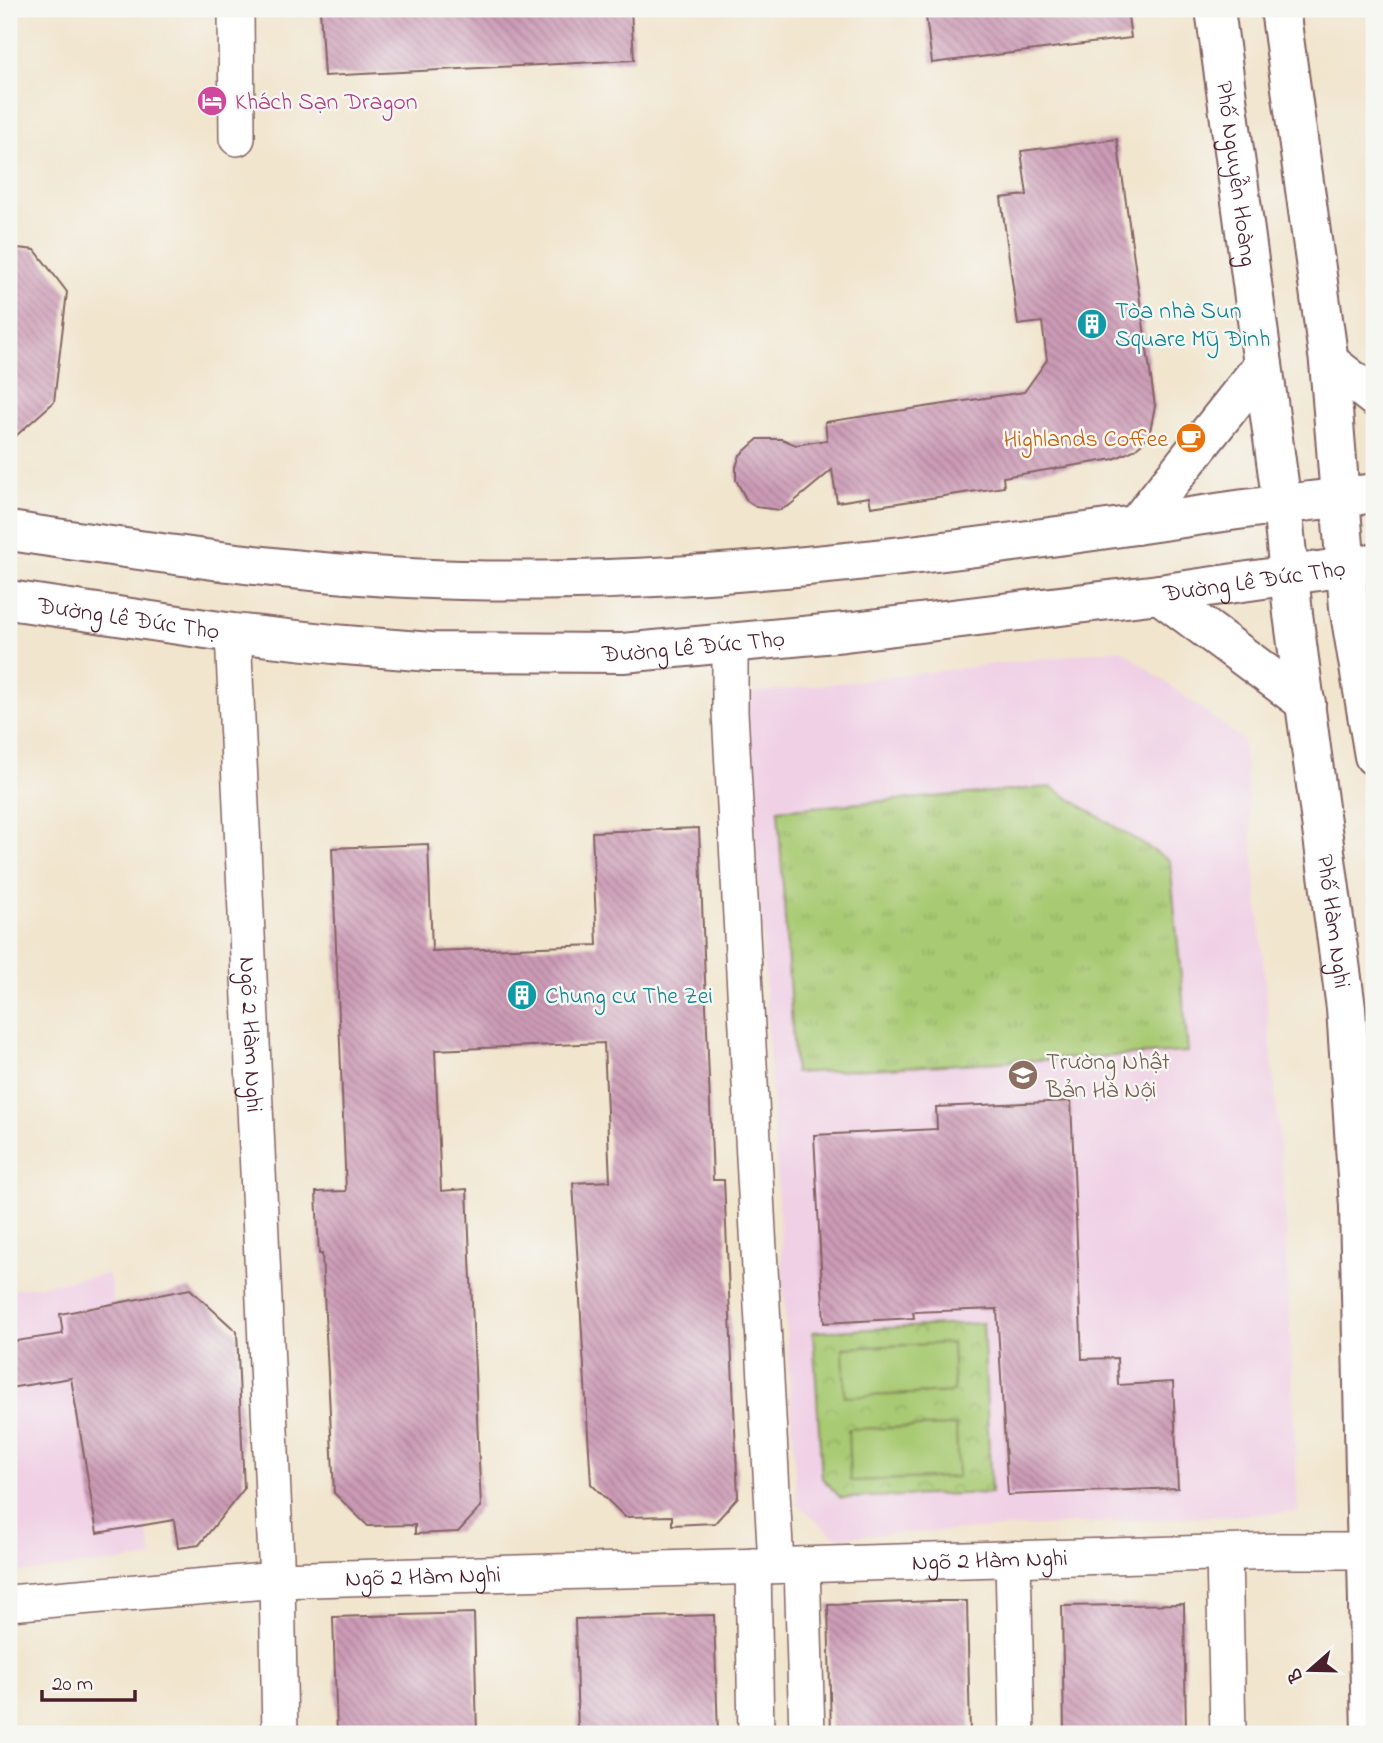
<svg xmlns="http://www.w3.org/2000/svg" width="1383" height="1743" viewBox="0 0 1383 1743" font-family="'Indie Flower',sans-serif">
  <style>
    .built { fill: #f0d0e5 }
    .grass { fill: url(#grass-tufts); stroke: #79744e; stroke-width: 2 }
    .park { fill: url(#park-crowns); stroke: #79744e; stroke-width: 2 }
    .pitch { fill: #a8ca72; stroke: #79744e; stroke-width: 2 }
    .building { fill: url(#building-back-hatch) }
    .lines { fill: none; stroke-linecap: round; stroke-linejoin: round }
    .minor-casing { stroke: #846464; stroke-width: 38 }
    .secondary-casing { stroke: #846464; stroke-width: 42 }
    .minor { stroke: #fff; stroke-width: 35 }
    .secondary { stroke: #fff; stroke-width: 38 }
    .labels { text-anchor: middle; stroke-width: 5; stroke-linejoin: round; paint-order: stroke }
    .hotel-label { font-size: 24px; fill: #b23c85; stroke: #f6f6f2; text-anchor: start }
    .street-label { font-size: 24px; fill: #4a1f2b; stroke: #f6f6f2 }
    .culture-label { font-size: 24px; fill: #0d838f; stroke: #f6f6f2; text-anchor: start }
    .food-label { font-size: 24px; fill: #c56008; stroke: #f6f6f2; text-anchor: end }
    .education-label { font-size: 24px; fill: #785e54; stroke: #f6f6f2; text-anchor: start }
  </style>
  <defs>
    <pattern id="grass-tufts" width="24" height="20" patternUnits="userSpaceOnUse" patternTransform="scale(1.75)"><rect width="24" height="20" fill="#a8ca72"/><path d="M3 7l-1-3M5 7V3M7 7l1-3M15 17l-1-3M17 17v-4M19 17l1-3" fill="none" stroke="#92ad63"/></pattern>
    <pattern id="park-crowns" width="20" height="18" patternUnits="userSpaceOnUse" patternTransform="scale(1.75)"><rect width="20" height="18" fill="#a8ca72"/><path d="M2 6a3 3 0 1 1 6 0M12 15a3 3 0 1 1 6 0" fill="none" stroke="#92ad63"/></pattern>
    <pattern id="building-back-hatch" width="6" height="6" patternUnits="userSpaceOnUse" patternTransform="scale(1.75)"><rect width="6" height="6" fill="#cc9bb6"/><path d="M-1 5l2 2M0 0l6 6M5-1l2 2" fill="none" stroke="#a87e94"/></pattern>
  </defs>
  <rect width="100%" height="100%" fill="#f6f6f2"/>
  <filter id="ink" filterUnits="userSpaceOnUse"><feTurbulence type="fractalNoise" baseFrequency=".0143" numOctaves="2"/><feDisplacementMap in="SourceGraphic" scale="14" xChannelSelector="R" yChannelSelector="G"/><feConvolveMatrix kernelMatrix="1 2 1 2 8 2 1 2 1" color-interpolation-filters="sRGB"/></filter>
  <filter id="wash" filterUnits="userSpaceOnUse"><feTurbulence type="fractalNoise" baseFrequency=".00686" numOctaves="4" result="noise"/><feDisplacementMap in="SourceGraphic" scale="28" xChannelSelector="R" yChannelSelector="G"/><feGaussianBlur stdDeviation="1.57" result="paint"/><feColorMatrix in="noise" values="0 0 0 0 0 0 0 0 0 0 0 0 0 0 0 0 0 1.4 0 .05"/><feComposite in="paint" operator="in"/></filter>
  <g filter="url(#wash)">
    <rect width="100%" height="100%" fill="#f1e5cd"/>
    <g class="built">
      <path d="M1121 649 1243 740 1284 1190 1298 1512 835 1537 797 1504 747 694Z"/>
      <path d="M109 1274 152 1558 9 1574V1290Z"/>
    </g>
    <path class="grass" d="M1051 787 1170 861 1188 1052 795 1073 778 810Z"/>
    <path class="park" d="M983 1323 991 1493 841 1498 822 1478 813 1332Z"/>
    <g class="pitch">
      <path d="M952 1343 954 1392 845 1397 843 1348Z"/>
      <path d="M956 1426 958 1477 850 1481 848 1429Z"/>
    </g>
    <g id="blocks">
      <g class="building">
        <path d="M320 9H631L634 60 324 76Z"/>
        <path d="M925 9H1127L1131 38 932 63Z"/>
        <path d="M1117 139 1155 406 1150 431 1143 442 1134 450 1114 459 1003 477 1004 487 871 507 869 497 837 502 832 470 790 505 780 510 756 507 747 501 736 480V467L740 455 758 439H782L796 445 827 440 825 422 1024 392 1047 360 1042 322 1018 325 1001 198 1027 195 1021 151Z"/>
        <path d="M9 247 35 250 67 292 54 402 9 442Z"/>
        <path d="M699 828 713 1180H724L738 1497 715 1523 672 1525V1516L625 1517 591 1484 573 1183 610 1181 604 1043 435 1050 441 1191 467 1189 481 1507 458 1532 415 1534V1525L368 1526 334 1493 322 1254H319L316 1192 346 1191 332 848 428 844 432 951 597 945 592 832Z"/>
        <path d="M1071 1101 1082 1359 1117 1358 1118 1385 1173 1382 1178 1488 1008 1495 997 1309 913 1312 914 1318 824 1323 814 1135 937 1129 936 1107Z"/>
        <path d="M190 1289 237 1332 244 1489 199 1545 178 1548 174 1520 97 1533 71 1378 9 1388V1342L63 1334 60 1314Z"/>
        <path d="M935 1601H967L970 1734H831L828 1605Z"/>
        <path d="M1184 1604 1186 1734H1064L1062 1606Z"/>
        <path d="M474 1613 477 1734H337L333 1617Z"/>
        <path d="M714 1615 718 1734H578L575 1619Z"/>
      </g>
    </g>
  </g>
  <g filter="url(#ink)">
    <use href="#blocks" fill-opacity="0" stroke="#846464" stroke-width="2"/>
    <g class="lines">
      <g class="minor-casing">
        <g id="minor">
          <path d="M236 9 237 138"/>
          <path id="s1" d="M233 633 277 1580 1281 1551H1368"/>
          <path d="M730 645V712L776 1565"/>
          <path d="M1224 1553 1228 1734"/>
          <path d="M1013 1559 1017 1734"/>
          <path d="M802 1565 807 1734"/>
          <path d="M753 1566 756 1734"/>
          <path d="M9 1603 277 1580 280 1734"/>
        </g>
      </g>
      <g class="secondary-casing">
        <g id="secondary">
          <path id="s2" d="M1215 9 1282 505 1293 614 1346 1008 1359 1207 1371 1734"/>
          <path d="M1280 9 1329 362 1349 607 1374 756"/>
          <path d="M1329 362 1374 397"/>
          <path d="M1136 525 1263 365"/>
          <path d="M9 531C159 553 309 577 461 580 720 586 975 549 1230 511 1278 504 1326 500 1374 493"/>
          <path d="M1159 594 1306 703"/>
          <path id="s3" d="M9 600 233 633 333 644 431 652 623 653 845 632 1159 594 1374 563"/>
        </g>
      </g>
      <use href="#minor" class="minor"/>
      <use href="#secondary" class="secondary"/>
    </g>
  </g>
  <defs>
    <g id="hotel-disc" transform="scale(1.575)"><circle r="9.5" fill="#d1479c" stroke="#f6f6f2"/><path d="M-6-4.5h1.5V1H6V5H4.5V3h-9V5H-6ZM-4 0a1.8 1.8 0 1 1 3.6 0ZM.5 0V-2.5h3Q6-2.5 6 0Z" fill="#fff"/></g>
    <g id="building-disc" transform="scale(1.575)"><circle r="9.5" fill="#0f9aa8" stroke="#f6f6f2"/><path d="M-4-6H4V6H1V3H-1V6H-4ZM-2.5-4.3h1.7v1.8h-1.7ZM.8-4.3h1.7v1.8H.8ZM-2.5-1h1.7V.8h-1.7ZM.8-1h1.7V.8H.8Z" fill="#fff"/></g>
    <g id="cafe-disc" transform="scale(1.575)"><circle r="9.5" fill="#e8710a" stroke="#f6f6f2"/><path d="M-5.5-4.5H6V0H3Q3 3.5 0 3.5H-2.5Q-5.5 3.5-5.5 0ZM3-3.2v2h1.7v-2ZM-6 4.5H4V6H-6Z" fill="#fff"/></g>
    <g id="school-disc" transform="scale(1.575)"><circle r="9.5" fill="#8d6e63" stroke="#f6f6f2"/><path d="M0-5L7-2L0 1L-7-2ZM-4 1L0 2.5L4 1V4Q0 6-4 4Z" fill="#fff"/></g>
  </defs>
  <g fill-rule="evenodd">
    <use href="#hotel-disc" x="212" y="101"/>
    <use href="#building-disc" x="1092" y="324"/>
    <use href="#cafe-disc" x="1191" y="438"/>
    <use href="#building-disc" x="522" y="995"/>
    <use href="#school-disc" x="1023" y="1075"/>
  </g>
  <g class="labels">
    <g class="hotel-label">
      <text x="235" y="109">Khách Sạn Dragon</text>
    </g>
    <g class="street-label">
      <text dy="8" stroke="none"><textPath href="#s2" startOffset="166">Phố Nguyễn Hoàng</textPath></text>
      <text dy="8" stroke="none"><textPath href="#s3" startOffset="1253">Đường Lê Đức Thọ</textPath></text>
      <text dy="8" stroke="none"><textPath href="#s3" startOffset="121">Đường Lê Đức Thọ</textPath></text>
      <text dy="8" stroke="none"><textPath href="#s3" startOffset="688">Đường Lê Đức Thọ</textPath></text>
      <text dy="8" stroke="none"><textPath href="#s2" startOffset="920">Phố Hàm Nghi</textPath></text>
      <text dy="8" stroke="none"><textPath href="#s1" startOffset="402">Ngõ 2 Hàm Nghi</textPath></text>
      <text dy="8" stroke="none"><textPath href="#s1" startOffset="1661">Ngõ 2 Hàm Nghi</textPath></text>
      <text dy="8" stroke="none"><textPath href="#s1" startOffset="1094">Ngõ 2 Hàm Nghi</textPath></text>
    </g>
    <g class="culture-label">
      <text x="1115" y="318">Tòa nhà Sun<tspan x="1115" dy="28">Square Mỹ Đình</tspan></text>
      <text x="545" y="1003">Chung cư The Zei</text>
    </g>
    <g class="food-label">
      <text x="1168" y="446">Highlands Coffee</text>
    </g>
    <g class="education-label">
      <text x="1046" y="1069">Trường Nhật<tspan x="1046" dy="28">Bản Hà Nội</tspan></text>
    </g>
  </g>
  <rect width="1383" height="1743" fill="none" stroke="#f6f6f2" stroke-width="35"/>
  <g transform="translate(1310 1670) rotate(250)" stroke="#f6f6f2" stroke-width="5" paint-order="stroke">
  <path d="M0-5L12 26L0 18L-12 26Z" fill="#4a1f2b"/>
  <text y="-10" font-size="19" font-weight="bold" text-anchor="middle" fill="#4a1f2b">B</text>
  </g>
  <path d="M42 1690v10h93v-10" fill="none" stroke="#4a1f2b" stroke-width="3.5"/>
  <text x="52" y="1690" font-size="21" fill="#4a1f2b" stroke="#f6f6f2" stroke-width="5" paint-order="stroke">20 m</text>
</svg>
